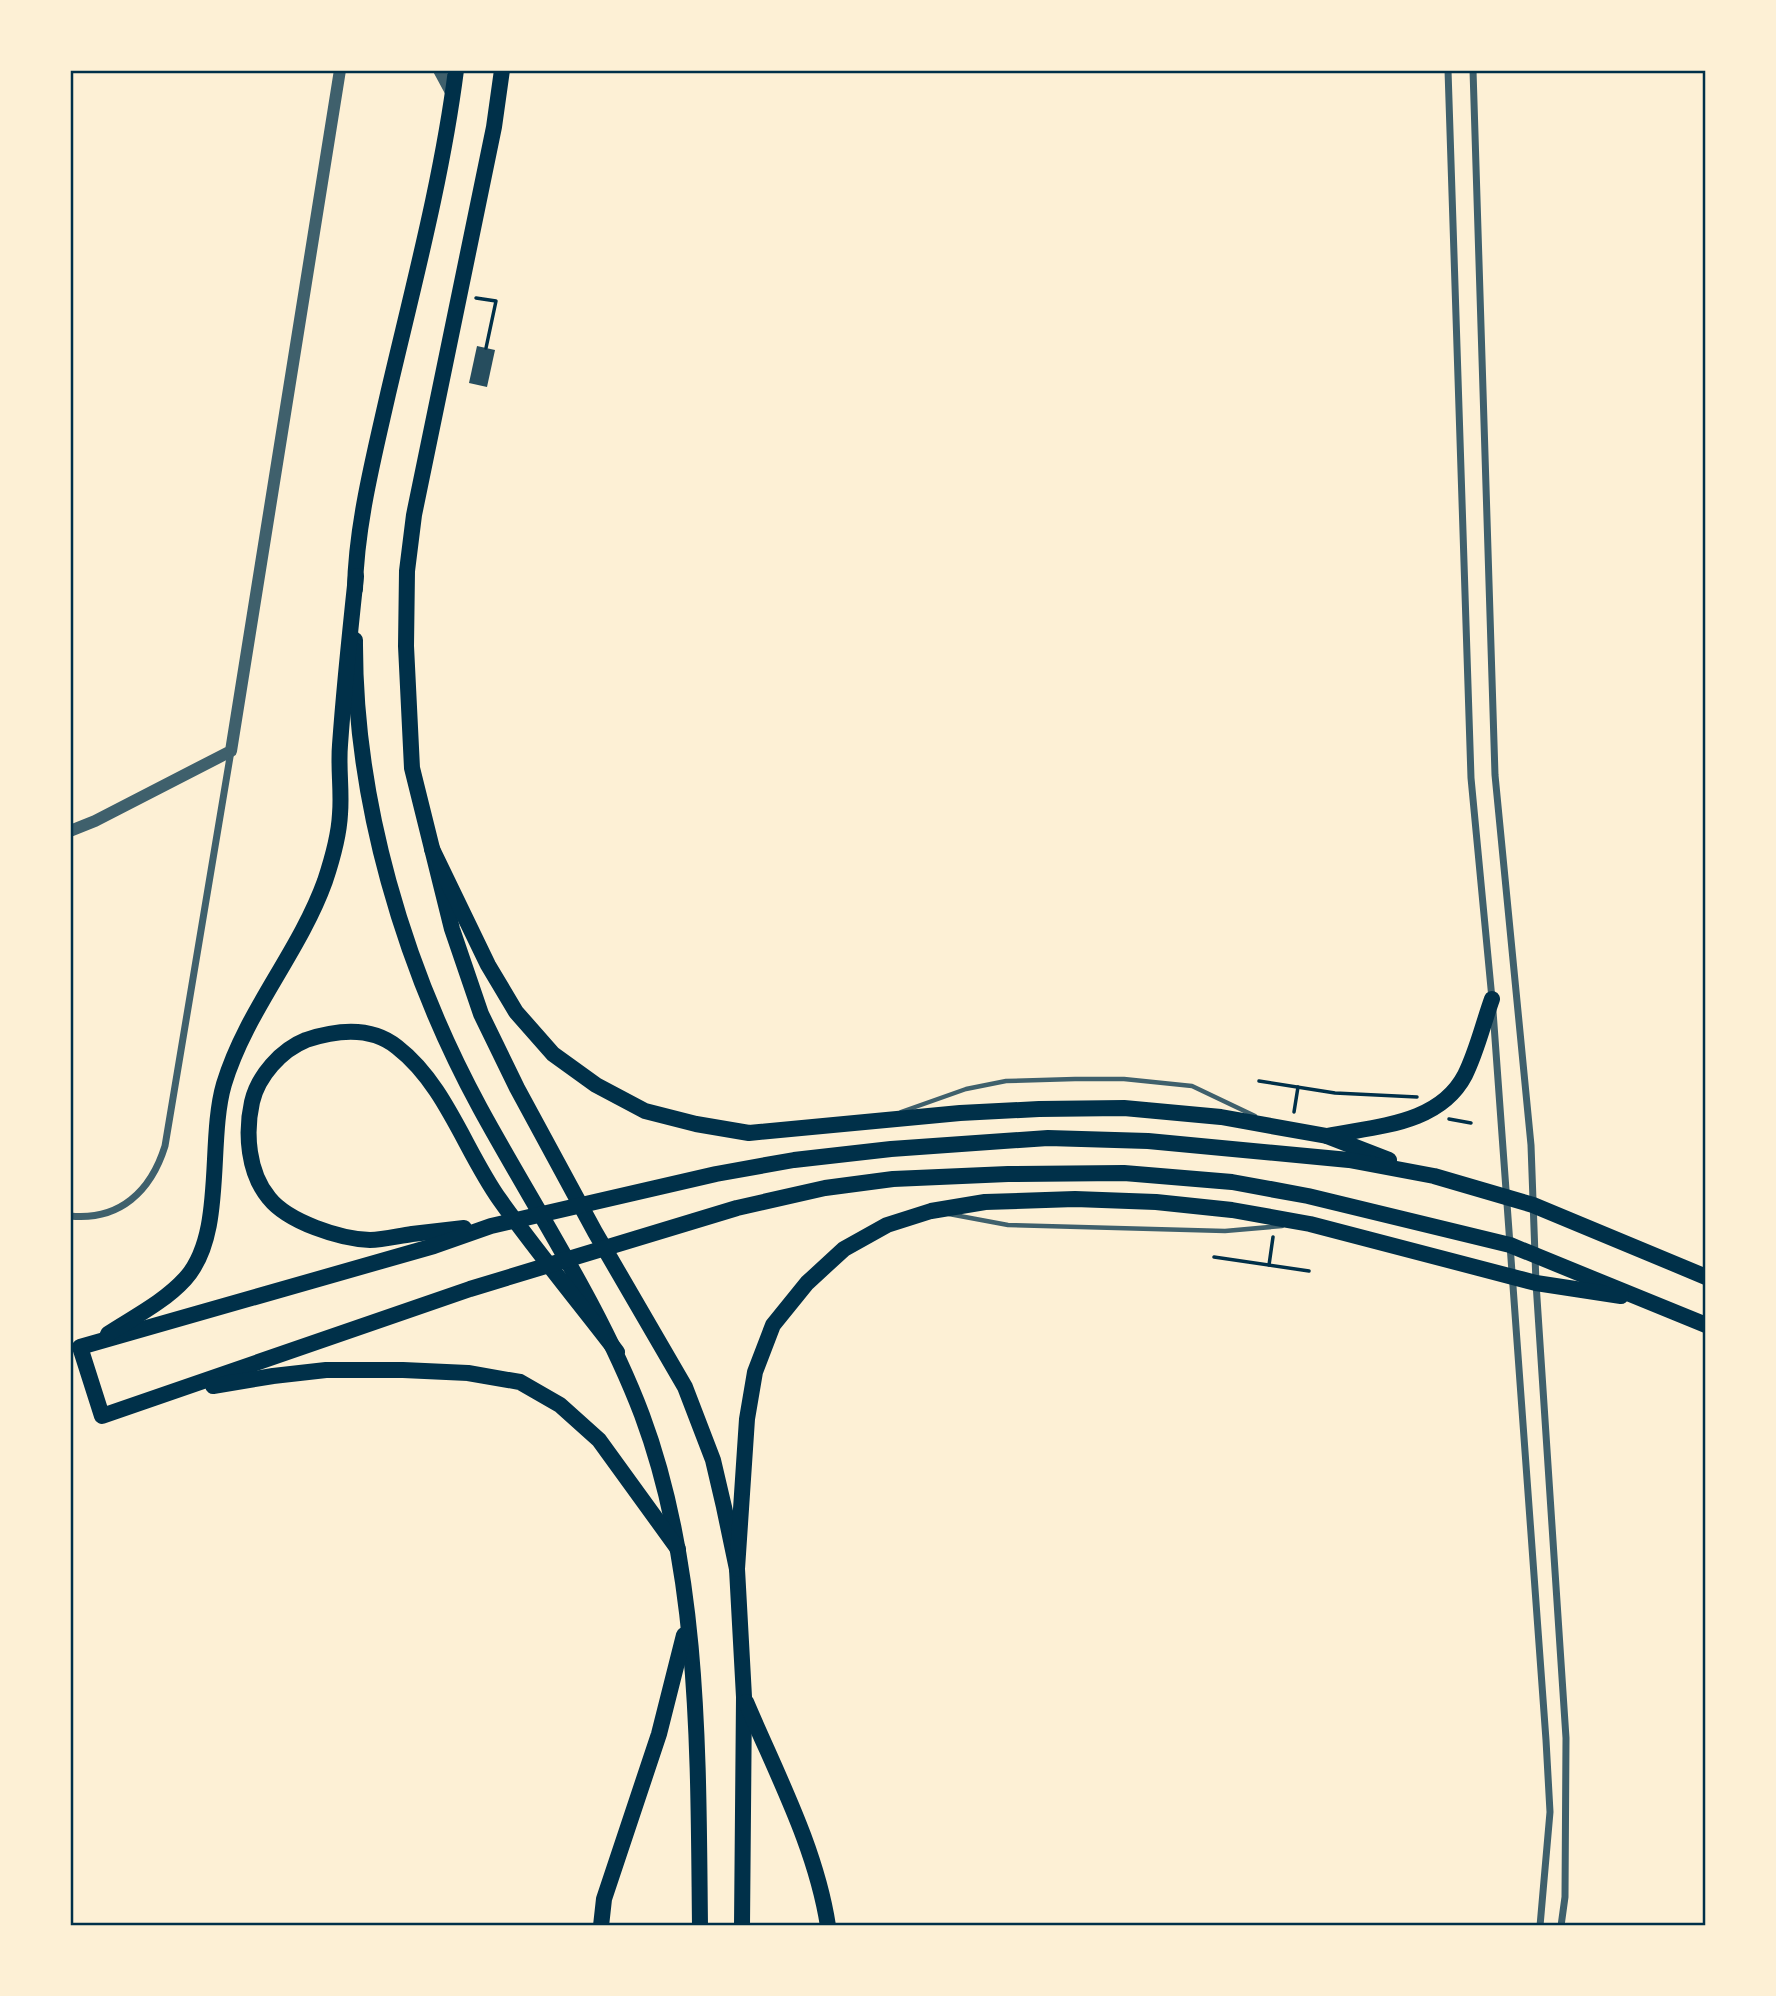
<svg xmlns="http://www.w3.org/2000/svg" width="1776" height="1996" viewBox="0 0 1776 1996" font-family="Overpass,sans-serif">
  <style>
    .building { fill: #264d5e }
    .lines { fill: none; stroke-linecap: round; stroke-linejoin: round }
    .path { stroke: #003049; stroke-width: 3.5 }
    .service { stroke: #3f606c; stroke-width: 4.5 }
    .minor { stroke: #3f606c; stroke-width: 7 }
    .tertiary { stroke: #3f606c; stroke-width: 12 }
    .primary { stroke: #003049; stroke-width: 16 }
    .trunk { stroke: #003049; stroke-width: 16 }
    .neatline { fill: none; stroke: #003049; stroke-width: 2.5 }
  </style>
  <rect width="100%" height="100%" fill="#fdf0d5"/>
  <path class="building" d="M477 346 495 350 487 387 469 383Z"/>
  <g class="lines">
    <g class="path">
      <path d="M476 298 496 301 486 348"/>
      <path d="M1259 1081 1335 1093 1417 1097"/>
      <path d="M1294 1112 1298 1087"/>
      <path d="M1449 1119 1471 1123"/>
      <path d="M1214 1257 1309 1271"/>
      <path d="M1269 1265 1273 1237"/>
    </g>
    <g class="service">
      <path d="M901 1112 966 1089 1006 1081 1075 1079H1124L1192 1086 1255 1116"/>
      <path d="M949 1214 1008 1225 1225 1231 1282 1226"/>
    </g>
    <g class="minor">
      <path d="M1448 70 1471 778 1492 999"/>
      <path d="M1473 70 1495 775 1531 1145 1536 1283 1566 1738 1565 1897 1561 1926"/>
      <path d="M1493 1011 1546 1740 1550 1812 1540 1926"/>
      <path d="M70 1216C120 1221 151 1191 165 1146L231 751"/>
    </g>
    <g class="tertiary">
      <path d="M439 70 453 96"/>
      <path d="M70 831 95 821 231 751 340 70"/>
    </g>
    <g class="primary">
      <path d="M502 70 494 127 414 515 407 571 406 646 412 768 452 929 481 1014 517 1088 595 1232 685 1387 713 1460 724 1507 737 1569 744 1697 742 1926"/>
      <path d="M355 589C356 526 374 456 388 394 413 287 442 179 456 70"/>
      <path d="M355 640C354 800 404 968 480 1108 535 1209 601 1307 642 1415 701 1573 698 1759 700 1926"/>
      <path d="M746 1702C777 1775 816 1848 828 1926"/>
      <path d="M601 1926 604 1899 659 1734 684 1635"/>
    </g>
    <g class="trunk">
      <path d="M432 849 488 965 516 1012 553 1054 596 1085 645 1111 696 1124 749 1133 960 1113 1039 1109 1124 1108 1221 1117 1327 1136 1389 1160"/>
      <path d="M1327 1136C1375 1126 1439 1125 1465 1075 1477 1051 1483 1024 1492 999"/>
      <path d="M464 1228C447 1230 429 1232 412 1234 398 1236 383 1240 370 1240 340 1239 288 1222 269 1198 248 1173 245 1133 252 1102 258 1076 281 1050 306 1040 336 1030 371 1026 397 1047 446 1085 465 1151 500 1200 537 1252 578 1301 617 1352"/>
      <path d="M1706 1277 1533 1205 1434 1176 1349 1160 1148 1141 1048 1138 891 1149 794 1160 716 1174 491 1226 434 1246 80 1347 102 1416 470 1289 737 1208 825 1188 893 1179 1008 1174 1124 1173 1232 1182 1308 1196 1510 1245 1706 1325"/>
      <path d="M108 1334C134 1317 164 1302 185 1279 226 1234 207 1142 224 1084 246 1011 299 953 325 881 332 860 339 835 340 814 342 791 338 768 340 745 344 688 350 632 356 576"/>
      <path d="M213 1386 273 1376 326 1370H403L468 1373 520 1382 560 1405 599 1440 678 1549"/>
      <path d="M737 1569 747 1419 755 1372 773 1325 807 1283 844 1249 887 1225 931 1211 985 1202 1075 1199 1156 1202 1232 1210 1310 1224 1536 1283 1621 1296"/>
    </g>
  </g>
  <rect width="1776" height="1996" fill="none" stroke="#fdf0d5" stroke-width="144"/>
  <rect x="72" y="72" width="1632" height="1852" class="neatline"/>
</svg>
